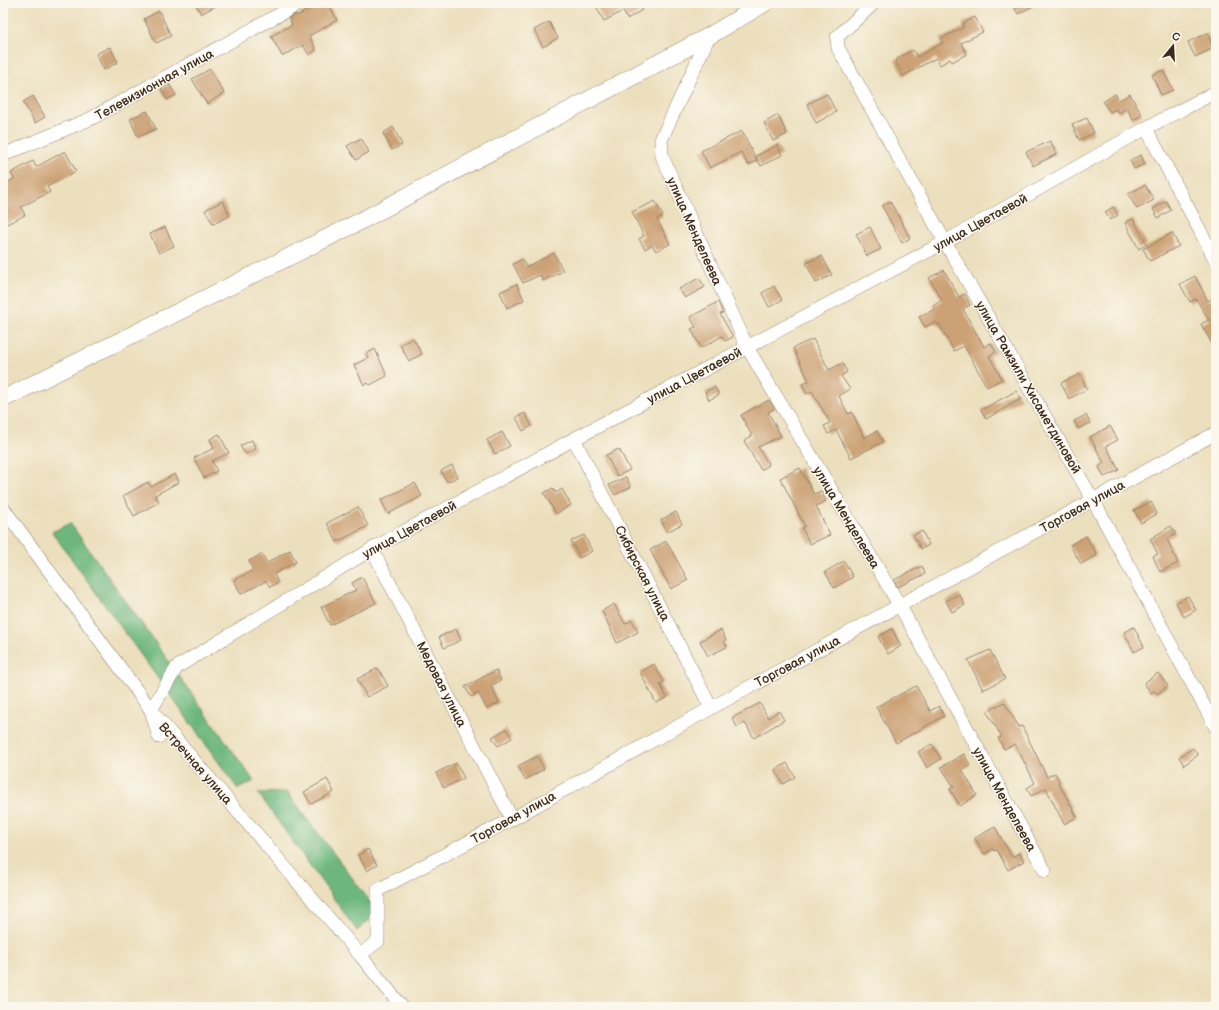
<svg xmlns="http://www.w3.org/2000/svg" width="1219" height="1010" viewBox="0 0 1219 1010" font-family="'Balsamiq Sans',sans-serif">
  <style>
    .forest { fill: #6db77e; stroke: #54704e }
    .building { fill: #cca175 }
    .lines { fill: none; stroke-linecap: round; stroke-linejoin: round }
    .minor-casing { stroke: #94846e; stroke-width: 14 }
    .tertiary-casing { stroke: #94846e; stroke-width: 18 }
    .minor { stroke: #fff; stroke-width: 13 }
    .tertiary { stroke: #fff; stroke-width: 17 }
    .labels { text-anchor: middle; stroke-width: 3; stroke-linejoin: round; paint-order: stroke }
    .street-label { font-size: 13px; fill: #3b2a1e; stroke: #fbf7ec }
  </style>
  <rect width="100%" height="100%" fill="#fbf7ec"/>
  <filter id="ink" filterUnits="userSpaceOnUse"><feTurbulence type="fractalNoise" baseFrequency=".025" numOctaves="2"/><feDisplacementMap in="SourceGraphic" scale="8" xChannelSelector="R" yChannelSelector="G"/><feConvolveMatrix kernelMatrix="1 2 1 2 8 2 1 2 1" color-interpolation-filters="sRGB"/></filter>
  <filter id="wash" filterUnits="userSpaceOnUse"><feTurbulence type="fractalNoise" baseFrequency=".012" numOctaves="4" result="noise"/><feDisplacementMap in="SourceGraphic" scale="16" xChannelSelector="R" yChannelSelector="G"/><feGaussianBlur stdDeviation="0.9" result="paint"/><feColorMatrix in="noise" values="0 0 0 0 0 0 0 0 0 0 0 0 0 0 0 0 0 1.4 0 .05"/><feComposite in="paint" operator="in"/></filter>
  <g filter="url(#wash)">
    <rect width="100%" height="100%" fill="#ecdfbd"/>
    <g class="forest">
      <path d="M70 523 254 781 238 789 52 532Z"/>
      <path d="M287 792 378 912 357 931 258 793Z"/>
    </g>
    <g id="blocks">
      <g class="building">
        <path d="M195 3H221L201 14Z"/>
        <path d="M320 3H328L337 20 309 36 316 50 309 55 303 45 282 56 271 36 292 25 289 18 296 14 297 16Z"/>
        <path d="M602 3H638L642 10 627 19 623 11 604 21 596 6Z"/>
        <path d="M1012 3H1039L1018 14Z"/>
        <path d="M159 11 171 36 156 43 144 19Z"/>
        <path d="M975 17 983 32 961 43 967 54 952 62 950 59 940 65 936 58 903 76 895 60 913 50 917 57 943 43 940 39 964 27 962 24Z"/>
        <path d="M549 22 558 38 543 47 534 30Z"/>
        <path d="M1207 33 1214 48 1195 57 1188 42Z"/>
        <path d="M110 47 118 62 104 70 96 54Z"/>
        <path d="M210 69 224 93 207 104 192 79Z"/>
        <path d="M1163 70 1173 90 1161 95 1152 75Z"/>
        <path d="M169 84 176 95 167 100 161 89Z"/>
        <path d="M827 94 836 112 816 123 807 104Z"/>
        <path d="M1115 94 1119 100 1130 94 1142 115 1133 120 1127 108 1119 113 1116 109 1110 112 1103 102Z"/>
        <path d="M33 96 45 117 35 123 23 102Z"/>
        <path d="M147 111 156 129 138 137 130 119Z"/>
        <path d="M778 115 787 134 773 141 764 123Z"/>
        <path d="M1087 118 1094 133 1079 140 1072 124Z"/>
        <path d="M393 127 402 145 392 150 383 133Z"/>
        <path d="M742 131 757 161 748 165 741 152 710 168 701 151Z"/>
        <path d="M361 138 369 152 356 160 347 146Z"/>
        <path d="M1050 141 1057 154 1033 166 1026 152Z"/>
        <path d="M777 145 782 155 761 166 756 156Z"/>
        <path d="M65 151 76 171 47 187 50 192 21 207 25 215 3 226V185L14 179 11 173 33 161 36 167Z"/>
        <path d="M1141 155 1145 164 1134 169 1130 160Z"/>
        <path d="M1145 185 1154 200 1137 209 1128 194Z"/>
        <path d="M223 201 230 216 213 224 205 210Z"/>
        <path d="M655 201 663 216 657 219 670 244 656 251 652 245 645 249 639 239 644 236 632 212Z"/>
        <path d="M890 201 910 238 902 243 882 206Z"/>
        <path d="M1166 201 1171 210 1158 218 1153 209Z"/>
        <path d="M1113 207 1118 215 1110 220 1105 212Z"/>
        <path d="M1133 219 1147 244 1139 249 1125 223Z"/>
        <path d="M165 227 174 246 159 253 150 234Z"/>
        <path d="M870 227 881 249 867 256 856 234Z"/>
        <path d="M1172 233 1179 246 1150 261 1143 249Z"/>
        <path d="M554 253 563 271 543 281 540 275 523 283 513 264 522 259 526 267Z"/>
        <path d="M822 256 832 275 816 283 806 263Z"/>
        <path d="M944 270 959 297 965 294 970 305 963 309 984 347 991 343 996 352 989 356 1002 379 987 387 964 346 954 351 939 324 938 325 936 322 925 327 919 317 935 309 933 306 942 300 929 278Z"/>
        <path d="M1195 276 1208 301 1216 296V351L1201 324 1209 320 1196 299 1190 302 1180 284Z"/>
        <path d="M699 278 705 287 685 298 679 289Z"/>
        <path d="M517 284 524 300 507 308 500 292Z"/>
        <path d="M774 286 782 300 769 307 762 293Z"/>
        <path d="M718 302 723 313 720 314 733 337 725 341 722 336 701 348 691 329 696 327 690 317Z"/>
        <path d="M413 338 422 354 409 361 400 345Z"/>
        <path d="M813 339 829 370 842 363 847 372 841 376 850 389 839 396 848 414 852 412 864 438 877 431 883 442 851 458 836 430 828 434 824 426 830 423 812 391 807 394 802 384 809 381 793 348Z"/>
        <path d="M375 349 387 376 370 385 368 383 364 385 354 365 368 358 366 354Z"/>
        <path d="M1080 374 1087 389 1069 399 1061 383Z"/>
        <path d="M715 387 719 395 709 400 705 392Z"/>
        <path d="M1016 391 1021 399 986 419 981 410Z"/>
        <path d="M769 400 774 409 768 412 781 436 758 447 769 465 761 470 744 441 752 436 741 415Z"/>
        <path d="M525 413 532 426 523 431 516 417Z"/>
        <path d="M1086 415 1090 423 1078 429 1074 421Z"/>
        <path d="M1110 426 1118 440 1106 446 1119 470 1104 477 1099 467 1104 463 1090 437Z"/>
        <path d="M502 432 510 446 495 454 487 440Z"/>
        <path d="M219 434 229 453 212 461 217 471 204 478 194 458 214 448 210 439Z"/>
        <path d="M252 440 256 449 246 454 240 446Z"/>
        <path d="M619 449 630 470 617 476 606 455Z"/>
        <path d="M452 465 458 477 447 482 441 471Z"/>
        <path d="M800 468 814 494 821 491 826 501 816 506 830 535 810 544 802 528 805 526 780 478Z"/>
        <path d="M175 474 179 482 155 495 159 502 134 516 123 496 148 482 151 487Z"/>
        <path d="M626 477 631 487 615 495 609 485Z"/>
        <path d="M415 483 422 496 388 514 381 500Z"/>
        <path d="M553 488 556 493 562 489 571 505 556 514 544 493Z"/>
        <path d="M1151 502 1157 514 1141 523 1134 510Z"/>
        <path d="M358 507 368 526 337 542 327 523Z"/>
        <path d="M676 512 682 524 667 532 661 520Z"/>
        <path d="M1171 526 1176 534 1167 539 1178 563 1160 572 1153 556 1158 554 1150 539Z"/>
        <path d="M922 531 929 545 921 549 913 535Z"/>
        <path d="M584 535 592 551 580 558 571 541Z"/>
        <path d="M1086 536 1097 555 1081 564 1070 545Z"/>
        <path d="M666 541 688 580 671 589 650 550Z"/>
        <path d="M290 550 296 562 274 574 278 583 270 587 266 581 241 594 234 580 253 570 249 561 262 554 267 563Z"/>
        <path d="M844 561 853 577 834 588 825 572Z"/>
        <path d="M922 566 925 574 898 587 894 580Z"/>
        <path d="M362 577 376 603 330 625 321 607 356 590 352 583Z"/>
        <path d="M959 594 965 605 952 612 946 601Z"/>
        <path d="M1188 596 1196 610 1184 617 1176 603Z"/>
        <path d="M614 604 625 624 632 620 638 632 617 643 602 611Z"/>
        <path d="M1134 627 1144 647 1134 652 1124 632Z"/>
        <path d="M456 629 461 640 444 648 439 637Z"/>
        <path d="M892 629 901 646 888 654 878 637Z"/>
        <path d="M721 630 726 640 724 641 727 647 708 656 700 641Z"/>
        <path d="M990 650 1005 679 983 690 968 660Z"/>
        <path d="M654 664 664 682 660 684 667 698 656 703 640 672Z"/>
        <path d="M378 668 388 686 367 697 357 679Z"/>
        <path d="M496 670 501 680 491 686 499 703 487 709 478 693 471 697 465 687Z"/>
        <path d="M1158 673 1168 686 1157 694 1154 691 1151 693 1144 683Z"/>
        <path d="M916 686 930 711 939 706 944 716 896 743 876 707Z"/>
        <path d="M1004 702 1019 727 1022 726 1047 777 1055 773 1059 781 1058 782 1077 817 1064 824 1046 788 1031 796 1027 788 1035 783 1015 744 1004 749 998 738 1002 737 987 712Z"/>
        <path d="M760 703 768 718 779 711 784 720 754 738 745 723 737 727 732 718Z"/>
        <path d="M506 729 512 738 498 746 492 737Z"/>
        <path d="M932 744 941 759 927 768 918 752Z"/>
        <path d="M1193 748 1198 755 1184 765 1179 757Z"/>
        <path d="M964 754 970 765 962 770 977 795 960 806 950 789 954 787 941 767Z"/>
        <path d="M537 756 544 769 525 780 518 766Z"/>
        <path d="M456 763 464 778 444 788 436 773Z"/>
        <path d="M787 763 795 777 783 784 775 770Z"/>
        <path d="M327 779 334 792 311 804 304 792Z"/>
        <path d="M995 827 1012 857 1019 853 1024 861 1008 870 997 850 994 851 993 849 984 854 975 838Z"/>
        <path d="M368 849 377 865 367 871 358 855Z"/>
      </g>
    </g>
  </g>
  <g filter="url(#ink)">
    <use href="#blocks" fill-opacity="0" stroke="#94846e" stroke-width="1"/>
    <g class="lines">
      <g class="minor-casing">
        <g id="minor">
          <path d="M874 3 837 37 838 48 945 242 1093 500 1216 728"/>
          <path d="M709 36 661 140 662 156 747 347 900 606 1045 871"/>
          <path d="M1146 128 1216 261"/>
          <path d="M3 155 90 119 300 3"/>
          <path d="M574 439 711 708"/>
          <path d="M3 508 151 710 360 955 402 1007"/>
          <path d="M372 549 512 819"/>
          <path d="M159 737 151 710 177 667 372 549 574 439 945 242 1146 128 1216 92"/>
          <path d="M360 955 378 941V890L512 819 711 708 1216 433"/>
        </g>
      </g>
      <g class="tertiary-casing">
        <path id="tertiary" d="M3 399 353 225 709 36 765 3"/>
      </g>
      <use href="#minor" class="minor"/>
      <use href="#tertiary" class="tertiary"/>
    </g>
  </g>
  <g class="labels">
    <g class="street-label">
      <text transform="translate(154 84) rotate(-29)" y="5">Телевизионная улица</text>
      <text transform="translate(980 222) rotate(-29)" y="5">улица Цветаевой</text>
      <text transform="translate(695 231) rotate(66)" y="5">улица Менделеева</text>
      <text transform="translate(694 375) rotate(-28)" y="5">улица Цветаевой</text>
      <text transform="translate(1029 387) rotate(60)" y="5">улица Рамзили Хисаметдиновой</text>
      <text transform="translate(1082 506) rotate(-29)" y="5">Торговая улица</text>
      <text transform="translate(847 517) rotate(59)" y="5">улица Менделеева</text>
      <text transform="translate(409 529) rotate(-29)" y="5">улица Цветаевой</text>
      <text transform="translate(643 573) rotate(63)" y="5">Сибирская улица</text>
      <text transform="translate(797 661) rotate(-28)" y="5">Торговая улица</text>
      <text transform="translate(442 684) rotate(63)" y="5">Медовая улица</text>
      <text transform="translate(196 763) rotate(49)" y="5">Встречная улица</text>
      <text transform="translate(1005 799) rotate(61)" y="5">улица Менделеева</text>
      <text transform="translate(513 817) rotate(-29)" y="5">Торговая улица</text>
    </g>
  </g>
  <rect width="1219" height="1010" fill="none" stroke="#fbf7ec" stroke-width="16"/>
  <g transform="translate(1173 46) rotate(18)" stroke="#fbf7ec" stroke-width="3" paint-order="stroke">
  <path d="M0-3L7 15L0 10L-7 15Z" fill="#3b2a1e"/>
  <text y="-6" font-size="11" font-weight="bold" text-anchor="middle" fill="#3b2a1e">С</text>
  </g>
</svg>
